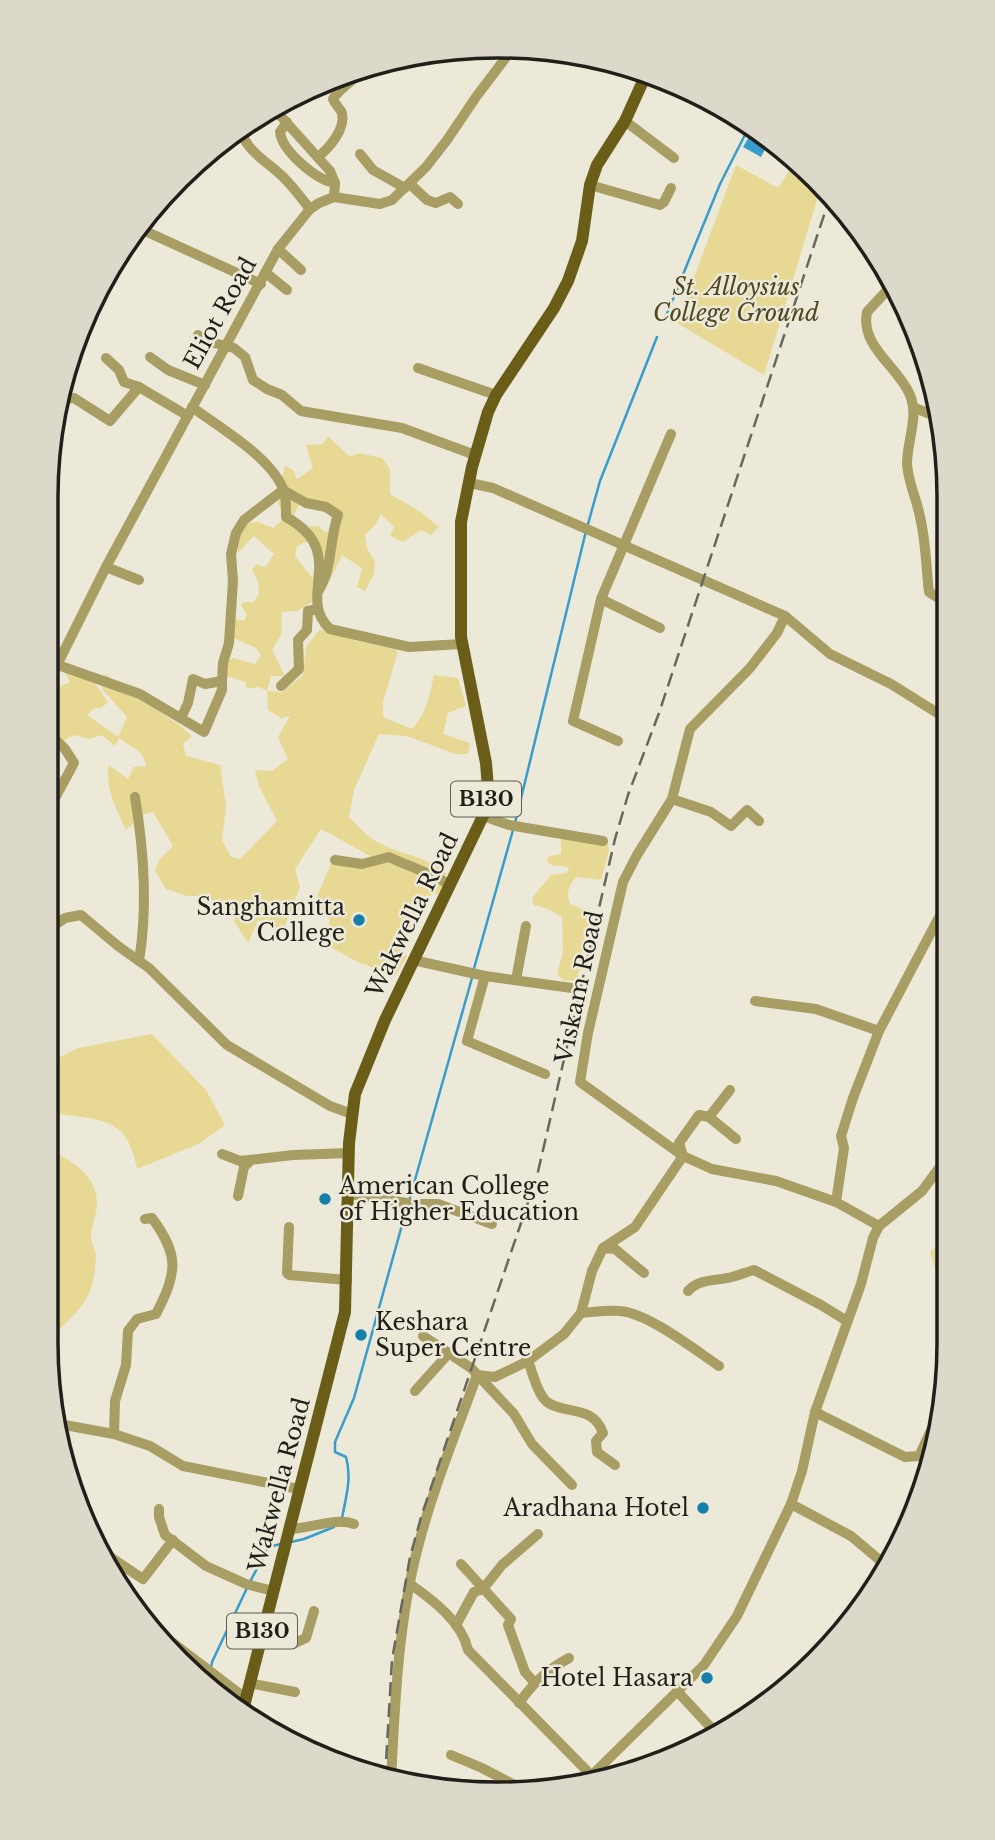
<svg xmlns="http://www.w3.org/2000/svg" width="995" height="1840" viewBox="0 0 995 1840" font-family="'Libre Baskerville',serif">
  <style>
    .green { fill: #e7d993; fill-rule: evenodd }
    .water { fill: #389dca }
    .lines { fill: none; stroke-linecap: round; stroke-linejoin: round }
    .stream { stroke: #389dca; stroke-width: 2.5 }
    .minor { stroke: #a89d63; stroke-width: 10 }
    .major { stroke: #6a5d17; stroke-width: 12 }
    .rail { stroke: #69665d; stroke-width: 2.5; stroke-dasharray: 14 7; stroke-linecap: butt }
    .poi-dot { fill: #157fa9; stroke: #ece9d9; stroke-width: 2.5 }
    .labels { text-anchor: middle; stroke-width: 5; stroke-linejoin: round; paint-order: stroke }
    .shield { fill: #ece9d9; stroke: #5e5c53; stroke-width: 2 }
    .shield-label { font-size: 21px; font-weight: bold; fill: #211f1a }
    .park-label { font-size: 23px; font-style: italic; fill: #4f4721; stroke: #ece9d9 }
    .street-label { font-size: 23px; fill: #211f1a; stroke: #ece9d9 }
    .poi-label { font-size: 23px; fill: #211f1a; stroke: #ece9d9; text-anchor: end }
    .rim { fill: none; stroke: #211f1a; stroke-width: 3.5 }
  </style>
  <rect width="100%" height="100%" fill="#ece9d9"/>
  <g class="green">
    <path d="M797 159 821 187 764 375 677 323 736 165 778 188Z"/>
    <path d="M328 436 350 457 359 453 382 458 390 469V494L422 513 439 527 431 535 422 530 402 542 390 536 394 527 381 514 375 525 365 535 367 548 375 562 374 574 365 591 357 587 362 568 342 555 329 582 314 581 313 601 298 611 282 612 281 635 272 650 285 676H271L267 691 282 692 303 675 306 647 320 629 357 641 396 649 397 655 383 702V717L412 729C426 714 430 694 434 675L458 678 466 706 448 713 443 734 470 743 468 754H455L407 736 379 734 354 790 349 817C358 826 368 838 379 843 402 855 423 855 446 873L445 893 433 894 419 906 401 953 407 956 395 976 358 962 330 947 329 913 313 906 335 854 361 866 383 863 321 829 295 869 300 887 283 931 258 920 248 943 234 921 237 912 218 906 208 896H187L166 889 155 870 160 859 173 846 153 812 144 814 126 830C117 810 104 787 109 765L128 779 134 767 147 766 141 753 119 738 115 746 102 735 89 739 74 735 63 741 46 727V687L49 683 58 687 70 682 65 673 91 678 108 702 101 708H95L87 715 118 737 127 717 102 689 105 674 182 727 192 736 183 744 186 756 220 765 226 806 222 840 231 857 240 859 277 821 259 786 255 770 272 771 288 759 278 737 290 716 281 718 268 710 267 691 259 687 247 689 245 682 227 676 223 663 233 658 255 664 261 656 256 648 229 636V623L236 619 244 621 247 615 241 606 243 602H253L259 594 258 581 252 570 256 564 266 567 274 554 254 536 238 553 236 533 244 523 258 522 273 528 286 517C271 501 281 486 285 466L293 470 297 479 313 468 306 445 323 444ZM306 503 340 517 326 533 318 526H310L308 531 293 518 298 506ZM308 532 317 536 322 567 313 573V579L295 556 297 546 309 541Z"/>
    <path d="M564 838 608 844 609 851 601 880 576 877C568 887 566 892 570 904L590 912V930L577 980 564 981 557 974 563 952 562 917 548 909 534 905 532 898 551 875 567 873 569 867 551 865 547 861 549 856 561 854V840Z"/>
    <path d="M152 1034 206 1090 225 1125 199 1144 137 1169C128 1118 103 1120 59 1114 44 1096 41 1085 49 1062L78 1048Z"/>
    <path d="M46 1148C70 1161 97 1172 97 1204 97 1215 91 1225 91 1236 91 1243 96 1249 96 1256 94 1302 80 1308 51 1338L46 1333Z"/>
    <path d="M948 1236V1284L938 1279 930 1252Z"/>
  </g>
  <path class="water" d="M754 128 770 140 761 157 743 147Z"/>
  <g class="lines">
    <g class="stream">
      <path d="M664 321 720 184 750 125"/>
      <path d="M588 524 600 481 657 337"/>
      <path d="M515 823 586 531"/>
      <path d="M473 972 513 830"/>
      <path d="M409 1201 472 978"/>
      <path d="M342 1518C346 1497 352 1478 346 1457L335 1452V1442L354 1398 407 1207"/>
      <path d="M291 1542 304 1539 334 1527"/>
      <path d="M250 1582 268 1547 281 1544"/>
      <path d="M211 1668 212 1662 247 1588"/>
    </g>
    <g class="minor">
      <path d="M277 112 330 171 335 183 334 197"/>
      <path d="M625 121 674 158"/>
      <path d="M287 122 280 132C282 151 316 180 335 183"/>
      <path d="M241 130C245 151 271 164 285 179 294 188 302 199 310 209"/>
      <path d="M360 154 373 170 405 188"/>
      <path d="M318 157C329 148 346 129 342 113 340 108 335 105 333 99 337 91 356 78 364 69"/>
      <path d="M410 184 427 200 436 203 450 197 458 204"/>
      <path d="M590 185 660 205 664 202 671 188"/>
      <path d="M143 230 261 284"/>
      <path d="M278 249 301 270"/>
      <path d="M266 273 287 290"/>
      <path d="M893 284 867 312C860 347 898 366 910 395 919 417 907 441 907 464 908 482 917 500 920 517 926 541 926 568 929 592L940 599 946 598"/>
      <path d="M198 335 210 342 234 348 245 357 253 380 267 389 282 395 301 411 402 428 475 455"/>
      <path d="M150 357 168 370 205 385"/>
      <path d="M106 358 119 370 124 382 139 387"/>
      <path d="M418 368 496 395"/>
      <path d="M58 399 74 398 110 421 139 387 188 416"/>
      <path d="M192 407C221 429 275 459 285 494 286 501 286 510 286 517 350 552 295 597 330 629L409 647 462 644"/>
      <path d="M915 408 940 418"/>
      <path d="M470 483 493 488 785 616 830 654 891 684 947 719"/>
      <path d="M106 567 139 580"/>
      <path d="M601 599 660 628"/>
      <path d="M785 616 777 633 750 668 690 729 672 799 637 855 623 882 588 1033 580 1082 683 1156 712 1169 776 1181 836 1202 879 1226"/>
      <path d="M58 665 140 694 204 732 222 690V681L205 684 193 679 188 703 181 718"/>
      <path d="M222 681 223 663 229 643 233 581 231 554 236 533 244 520 283 490 306 503 326 507 338 515C329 540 333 567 319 590"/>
      <path d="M281 686 299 669 298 640 307 630 308 611 318 609"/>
      <path d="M46 687 106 567 278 249 310 209 319 203 334 197 380 204 392 200 426 167 447 140 476 97 510 52"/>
      <path d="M618 741 573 721 601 599 671 434"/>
      <path d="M135 797C144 851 148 907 139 961"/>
      <path d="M672 799 711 812 731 826 747 810 759 821"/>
      <path d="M46 815 74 763 65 749 46 730"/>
      <path d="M483 816 509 825 603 841"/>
      <path d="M335 860 362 864 389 857C410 867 431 873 450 885"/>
      <path d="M46 931 65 918 81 915 118 946 149 968 227 1045 330 1106 352 1114"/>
      <path d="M413 960 485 976 467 1041 545 1074"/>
      <path d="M485 976 572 988"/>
      <path d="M516 980 526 926"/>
      <path d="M755 1001 816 1009 879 1031"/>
      <path d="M709 1117 730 1090"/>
      <path d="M222 1154 240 1161 293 1155 349 1153"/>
      <path d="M350 1194 413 1204H438L492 1224"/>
      <path d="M238 1196 244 1167 251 1160"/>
      <path d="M836 1202 844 1148 841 1136 853 1098 879 1031 947 902"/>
      <path d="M145 1219 152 1218C180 1256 177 1273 156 1314L137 1319 128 1331 126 1365 115 1401 114 1434 150 1446 183 1466 299 1489"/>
      <path d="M289 1227 287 1273 289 1275 347 1280"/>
      <path d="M603 1248 615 1249 644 1273"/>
      <path d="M688 1291C700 1278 717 1281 732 1277 739 1275 747 1272 754 1270L821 1305 847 1321"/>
      <path d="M581 1313C594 1312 607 1310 620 1311 648 1313 695 1350 719 1366"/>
      <path d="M423 1336 471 1368 514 1414 532 1444 572 1485"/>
      <path d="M528 1361C533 1373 537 1394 547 1402 564 1415 593 1404 603 1433L596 1441 597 1452 615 1465"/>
      <path d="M415 1391 449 1353"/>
      <path d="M815 1412 905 1457 919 1456 941 1409 945 1395"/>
      <path d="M59 1424 114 1434"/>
      <path d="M791 1504 851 1536 889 1568"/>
      <path d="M159 1509V1517L165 1535 206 1566 246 1584 273 1591"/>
      <path d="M289 1529C310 1529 335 1517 354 1524"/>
      <path d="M108 1560 110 1557 143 1579 173 1540"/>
      <path d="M461 1564 511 1619 508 1625 525 1672 534 1682"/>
      <path d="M410 1584C433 1600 462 1622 468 1650L591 1775"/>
      <path d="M139 1617 245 1698"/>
      <path d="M456 1625 474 1592 483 1589 502 1565 538 1534"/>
      <path d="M264 1626 273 1637 293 1644 306 1638 314 1611"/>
      <path d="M249 1683 295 1692"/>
      <path d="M677 1691 715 1732"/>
      <path d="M519 1703C534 1682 547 1670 569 1658"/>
      <path d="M451 1755 482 1768 530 1793"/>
      <path d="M391 1780C395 1702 398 1623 418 1547 433 1488 457 1431 477 1375L495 1377 528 1361 564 1334 581 1313 592 1271 603 1248 635 1227 683 1156 679 1143 699 1115 709 1117 736 1139"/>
      <path d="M587 1780 704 1665 737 1616 791 1504 802 1471 815 1412 861 1284 873 1238 879 1226 922 1191 948 1156"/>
    </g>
    <path class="major" d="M242 1714 345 1312 349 1143 355 1094 385 1020 483 816 488 788 486 763 461 637V522L472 467 488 412 496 395 554 308 568 281 582 241 590 185 597 165 625 121 644 79"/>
    <path class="rail" d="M385 1780 392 1660 410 1557 422 1514 537 1176 615 839 628 795 659 713 830 197"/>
  </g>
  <g class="poi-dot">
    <circle cx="359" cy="920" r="7"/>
    <circle cx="325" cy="1199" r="7"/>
    <circle cx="361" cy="1335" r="7"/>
    <circle cx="703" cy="1508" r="7"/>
    <circle cx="707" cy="1678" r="7"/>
  </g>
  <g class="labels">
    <g class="shield">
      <rect x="451" y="781.5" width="70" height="35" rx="5"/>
      <rect x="227" y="1613.5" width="70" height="35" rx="5"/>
    </g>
    <g class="shield-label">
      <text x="486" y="806">B130</text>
      <text x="262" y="1638">B130</text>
    </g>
    <g class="park-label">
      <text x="736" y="295">St. Alloysius<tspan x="736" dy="26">College Ground</tspan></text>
    </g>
    <g class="street-label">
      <text transform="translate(220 313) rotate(-61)" y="8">Eliot Road</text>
      <text transform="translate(412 915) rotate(-64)" y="8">Wakwella Road</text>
      <text transform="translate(579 987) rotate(-78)" y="8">Viskam Road</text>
      <text transform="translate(279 1485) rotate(-75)" y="8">Wakwella Road</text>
    </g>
    <g class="poi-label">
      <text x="345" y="915">Sanghamitta<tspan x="345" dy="26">College</tspan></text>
      <text x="339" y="1194" text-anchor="start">American College<tspan x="339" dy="26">of Higher Education</tspan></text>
      <text x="375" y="1330" text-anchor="start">Keshara<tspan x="375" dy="26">Super Centre</tspan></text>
      <text x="689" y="1516">Aradhana Hotel</text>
      <text x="693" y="1686">Hotel Hasara</text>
    </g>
  </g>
  <path d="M0 0H995V1840H0ZM497 58H498A439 439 0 0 1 937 497V1343A439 439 0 0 1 498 1782H497A439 439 0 0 1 58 1343V497A439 439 0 0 1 497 58Z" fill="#dcd9ca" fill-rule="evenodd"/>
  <path class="rim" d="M497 58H498A439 439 0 0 1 937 497V1343A439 439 0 0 1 498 1782H497A439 439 0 0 1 58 1343V497A439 439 0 0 1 497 58Z"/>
</svg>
